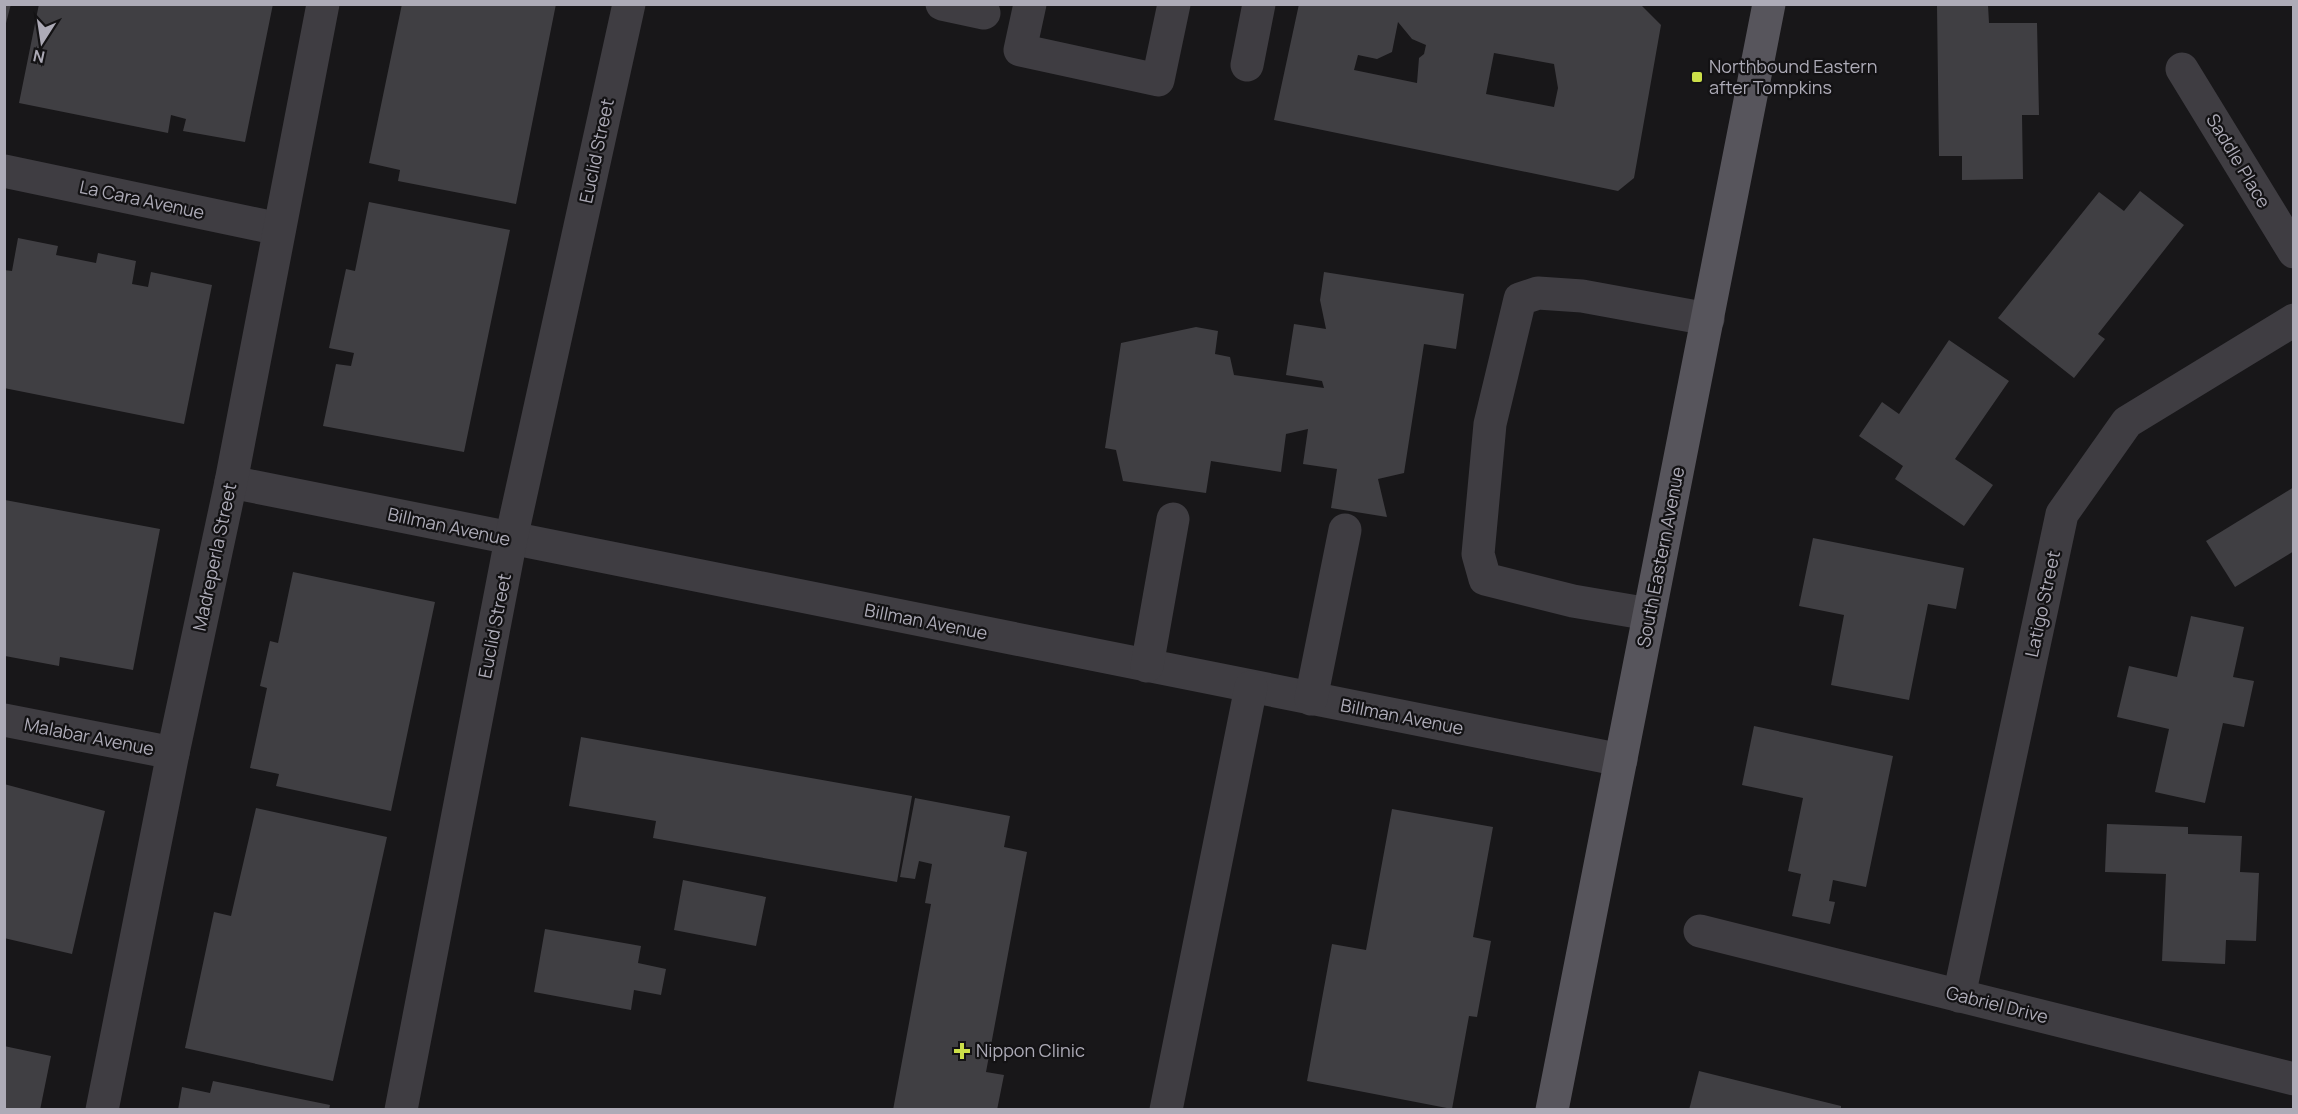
<svg xmlns="http://www.w3.org/2000/svg" width="2298" height="1114" viewBox="0 0 2298 1114" font-family="Manrope,sans-serif">
  <style>
    .building { fill: #403f43; fill-rule: evenodd }
    .lines { fill: none; stroke-linecap: round; stroke-linejoin: round }
    .minor { stroke: #3f3d42; stroke-width: 33 }
    .major { stroke: #57555c; stroke-width: 33 }
    .poi-dot { fill: #ccdf49; stroke: #131214; stroke-width: 2 }
    .labels { text-anchor: middle; stroke-width: 4.5; stroke-linejoin: round; paint-order: stroke }
    .poi-label { font-size: 18px; fill: #adabb7; stroke: #131214; text-anchor: start }
    .street-label { font-size: 18px; fill: #adabb7; stroke: #131214 }
  </style>
  <rect width="100%" height="100%" fill="#181719"/>
  <g class="building">
    <path d="M4 4H11L5 27H4Z"/>
    <path d="M39 4H273L245 142 183 131 186 119 171 115 168 133 19 103Z"/>
    <path d="M402 4H556L516 204 398 181 400 170 369 163Z"/>
    <path d="M1299 4 1642 6 1661 25 1634 178 1618 191 1274 120ZM1398 22 1412 39 1426 45 1424 54 1419 58 1417 83 1354 70 1358 55 1377 59 1392 52ZM1494 53 1554 64 1558 88 1554 107 1486 94Z"/>
    <path d="M1988 5 1989 23H2037L2039 115H2022L2023 179 1962 180V156H1939L1937 6Z"/>
    <path d="M2140 191 2184 225 2098 334 2105 339 2074 378 1998 318 2099 192 2124 211Z"/>
    <path d="M369 202 510 230 464 452 323 426 336 364 351 366 354 353 329 348 346 269 355 271Z"/>
    <path d="M18 238 58 246 56 255 96 263 98 253 136 261 132 284 148 287 151 272 212 285 184 424 4 388V270L12 271Z"/>
    <path d="M1324 272 1464 294 1456 349 1424 344 1404 473 1378 479 1387 517 1331 508 1337 469 1303 464 1308 429 1286 434 1281 472 1211 461 1206 493 1123 481 1116 450 1105 448 1121 343 1196 327 1218 331 1215 354 1230 357 1234 375 1324 388 1322 381 1286 375 1294 324 1326 329 1320 300Z"/>
    <path d="M1949 340 2009 381 1955 459 1993 485 1964 526 1895 479 1903 466 1859 436 1882 402 1899 414Z"/>
    <path d="M2294 487V551L2235 587 2206 541Z"/>
    <path d="M5 500 160 529 133 670 60 657 59 666 5 656Z"/>
    <path d="M1813 538 1964 568 1956 609 1928 604 1909 700 1831 685 1844 615 1799 606Z"/>
    <path d="M293 572 435 602 391 811 276 786 279 774 250 768 267 688 260 686 270 641 278 643Z"/>
    <path d="M2191 616 2244 627 2233 677 2254 681 2244 727 2223 723 2205 803 2155 792 2169 729 2117 717 2129 666 2177 677Z"/>
    <path d="M1754 726 1893 756 1866 887 1833 880 1829 901 1835 902 1830 924 1792 916 1801 874 1788 871 1803 798 1742 785Z"/>
    <path d="M581 737 912 796 897 882 653 838 656 821 569 806Z"/>
    <path d="M4 784 105 811 72 954 4 938Z"/>
    <path d="M915 798 1010 816 1004 847 1027 852 986 1072 1004 1075 997 1110H893L931 904 925 903 932 864 919 861 915 879 900 877Z"/>
    <path d="M256 808 387 837 333 1081 185 1048 214 912 231 916Z"/>
    <path d="M1392 809 1493 827 1473 937 1491 941 1477 1017 1469 1016 1452 1109 1307 1081 1332 944 1366 950Z"/>
    <path d="M2107 824 2188 827V834L2242 836 2240 872 2259 873 2256 941 2226 940 2225 964 2162 961 2166 874 2105 872Z"/>
    <path d="M683 880 766 897 756 946 674 930Z"/>
    <path d="M545 929 641 946 638 963 666 969 661 995 634 990 631 1010 534 992Z"/>
    <path d="M4 1046 51 1056 40 1110H4Z"/>
    <path d="M1699 1071 1841 1106V1110H1689Z"/>
    <path d="M213 1081 330 1105 329 1110H178L182 1087 210 1093Z"/>
  </g>
  <g class="lines">
    <g class="minor">
      <path d="M942 4 984 13"/>
      <path d="M1030 4 1020 50 1158 80 1174 4"/>
      <path d="M1247 65 1259 4"/>
      <path d="M2182 69 2294 252"/>
      <path d="M4 171 279 229"/>
      <path d="M231 482 1621 760"/>
      <path d="M1649 614 1573 601 1485 579 1478 554 1490 424 1520 299 1538 293 1582 296 1708 319"/>
      <path d="M1147 666 1173 519"/>
      <path d="M1311 699 1345 530"/>
      <path d="M4 720 173 753"/>
      <path d="M1700 931 2294 1079"/>
      <path d="M1959 996 2062 514 2127 422 2294 320"/>
      <path d="M102 1110 173 753 231 482 323 4"/>
      <path d="M401 1110 511 539 629 4"/>
      <path d="M1166 1110 1251 687"/>
    </g>
    <path class="major" d="M1552 1110 1769 4"/>
  </g>
  <g class="poi-dot">
    <rect x="1691" y="71" width="12" height="12" rx="3"/>
    <path d="M959 1042h6v6h6v6h-6v6h-6v-6h-6v-6h6z"/>
  </g>
  <g class="labels">
    <g class="poi-label">
      <text x="1709" y="73">Northbound Eastern<tspan x="1709" dy="21">after Tompkins</tspan></text>
      <text x="976" y="1057">Nippon Clinic</text>
    </g>
    <g class="street-label">
      <text transform="translate(597 151) rotate(-78)" y="6">Euclid Street</text>
      <text transform="translate(2238 161) rotate(59)" y="6">Saddle Place</text>
      <text transform="translate(142 200) rotate(12)" y="6">La Cara Avenue</text>
      <text transform="translate(449 527) rotate(12)" y="6">Billman Avenue</text>
      <text transform="translate(215 557) rotate(-78)" y="6">Madreperla Street</text>
      <text transform="translate(1661 557) rotate(-79)" y="6">South Eastern Avenue</text>
      <text transform="translate(2043 604) rotate(-78)" y="6">Latigo Street</text>
      <text transform="translate(926 622) rotate(11)" y="6">Billman Avenue</text>
      <text transform="translate(495 626) rotate(-79)" y="6">Euclid Street</text>
      <text transform="translate(1402 717) rotate(11)" y="6">Billman Avenue</text>
      <text transform="translate(89 737) rotate(11)" y="6">Malabar Avenue</text>
      <text transform="translate(1997 1005) rotate(14)" y="6">Gabriel Drive</text>
    </g>
  </g>
  <rect width="2298" height="1114" fill="none" stroke="#adabb7" stroke-width="12"/>
  <g transform="translate(42 42) rotate(192)" stroke="#131214" stroke-width="4.5" paint-order="stroke">
  <path d="M0-4.5L10 22L0 15L-10 22Z" fill="#adabb7"/>
  <text y="-9" font-size="16" font-weight="bold" text-anchor="middle" fill="#adabb7">N</text>
  </g>
</svg>
